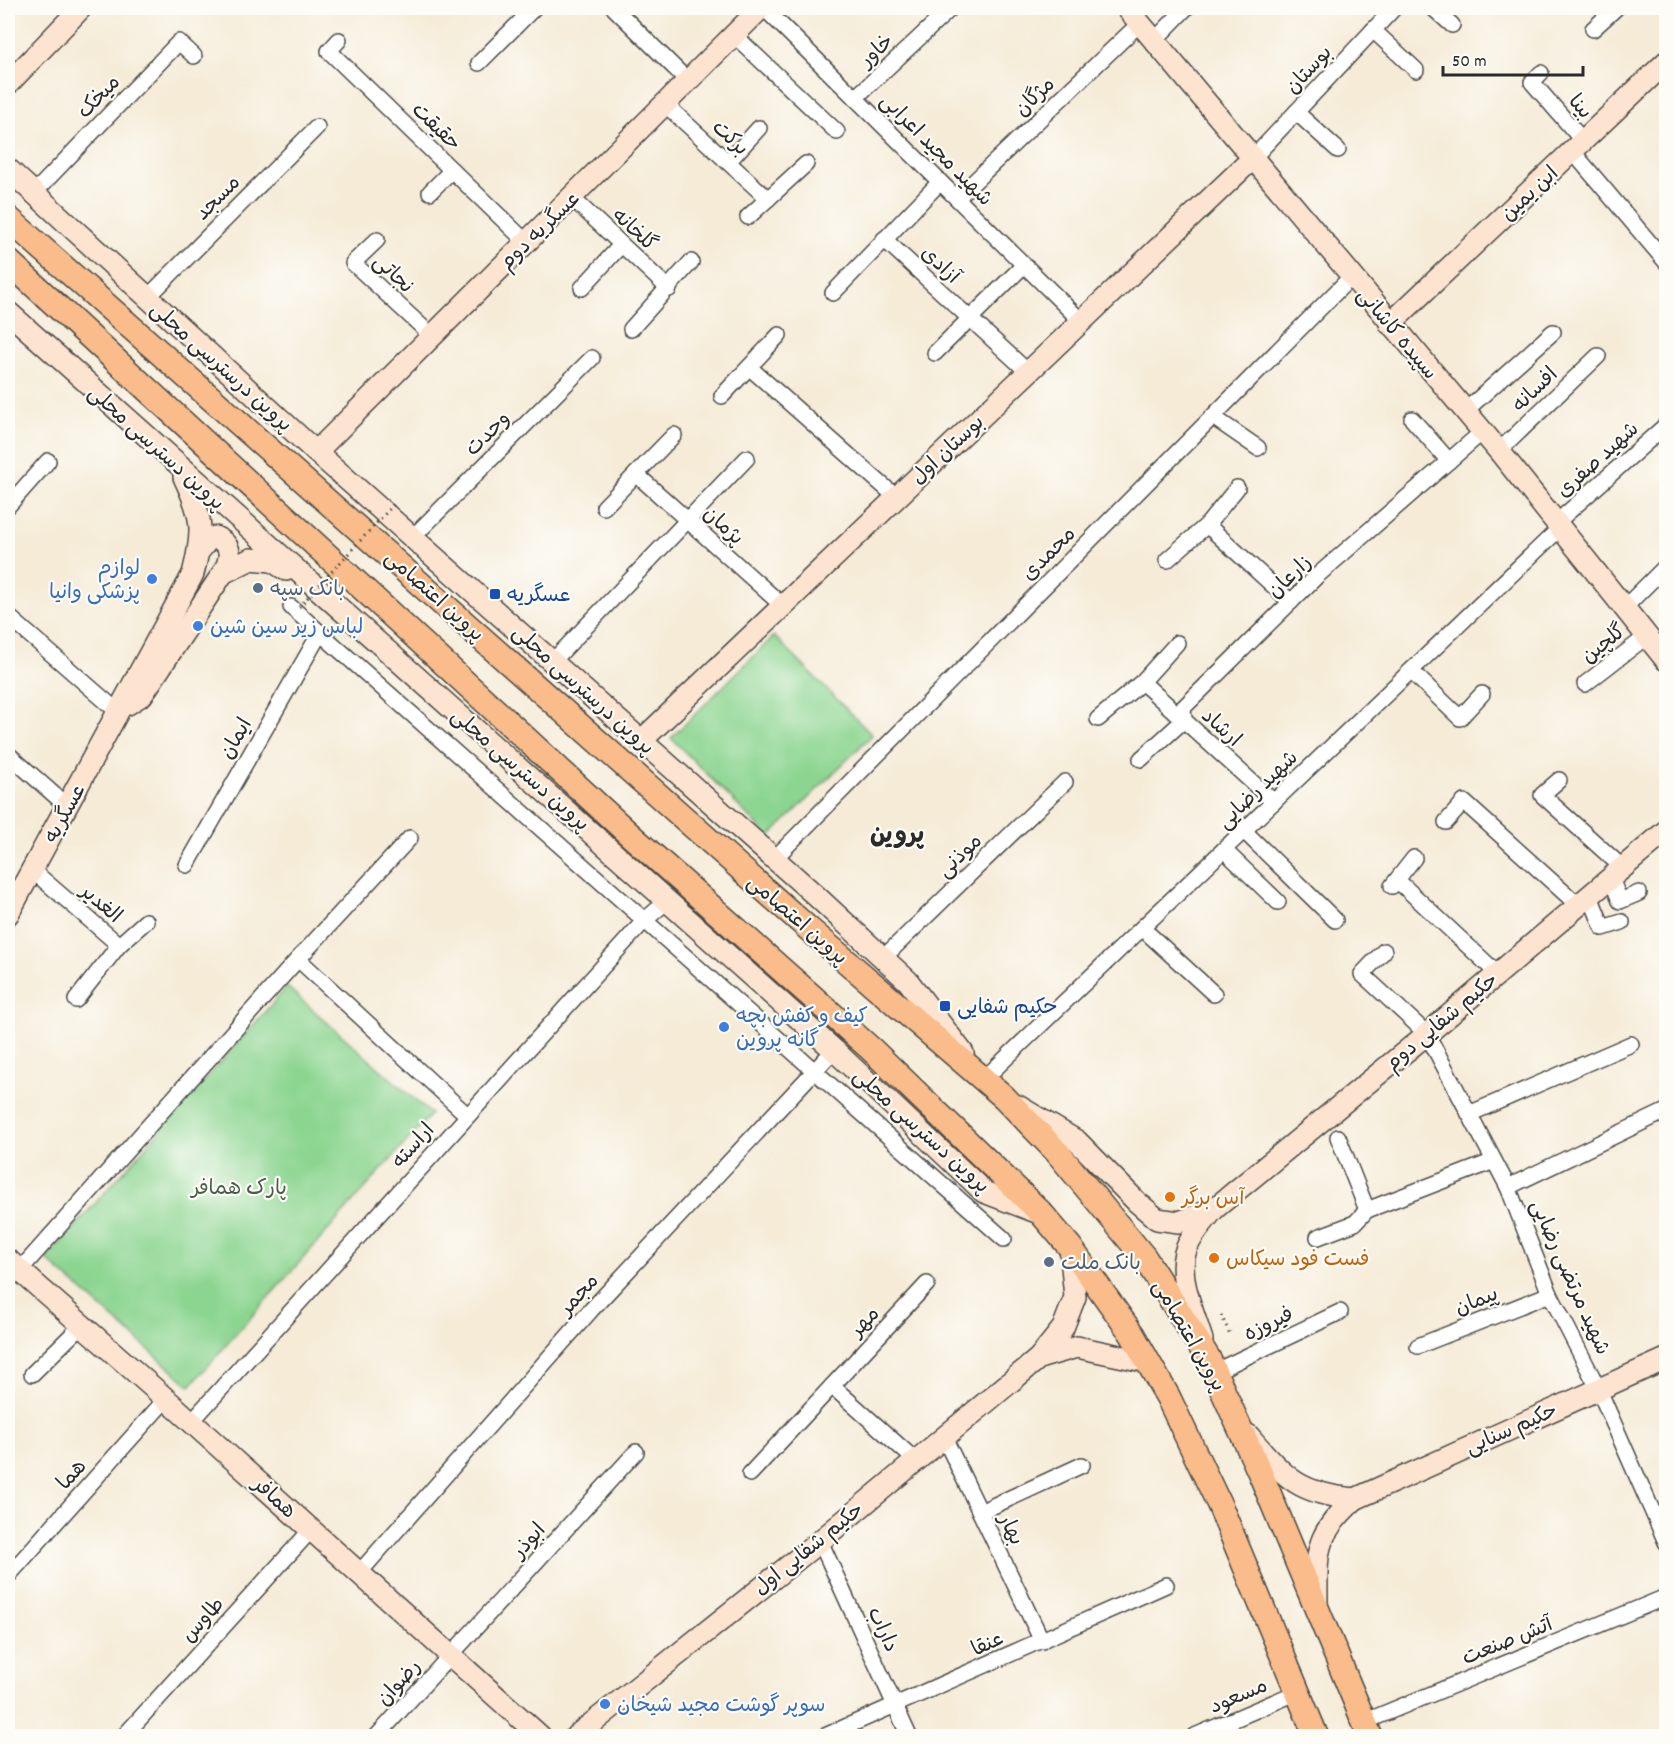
<svg xmlns="http://www.w3.org/2000/svg" width="1674" height="1744" viewBox="0 0 1674 1744" font-family="Dekko,'Playpen Sans Arabic',sans-serif">
  <style>
    .green { fill: #8cd591; stroke: #5c805e; stroke-width: 1.5 }
    .lines { fill: none; stroke-linecap: round; stroke-linejoin: round }
    .street-casing { stroke: #494845; stroke-width: 18 }
    .secondary-casing { stroke: #494845; stroke-width: 24 }
    .primary-casing { stroke: #494845; stroke-width: 27 }
    .path { stroke: #494845; stroke-width: 3; stroke-dasharray: 1.5 4.5; stroke-linecap: butt }
    .street { stroke: #fff; stroke-width: 15 }
    .secondary { stroke: #fde4d0; stroke-width: 21 }
    .primary { stroke: #f9bc8a; stroke-width: 24 }
    .path-bridge { stroke: #494845; stroke-width: 3; stroke-dasharray: 1.5 4.5; stroke-linecap: butt }
    .shop-dot { fill: #3f7fe0; stroke: #fdfcf7; stroke-width: 2 }
    .service-dot { fill: #5c6f8a; stroke: #fdfcf7; stroke-width: 2 }
    .transit-dot { fill: #1a4fb4; stroke: #fdfcf7; stroke-width: 2 }
    .food-dot { fill: #e8710a; stroke: #fdfcf7; stroke-width: 2 }
    .labels { text-anchor: middle; stroke-width: 4.5; stroke-linejoin: round; paint-order: stroke }
    .street-label { font-size: 21px; fill: #2b2b2b; stroke: #fdfcf7 }
    .shop-label { font-size: 21px; fill: #366cbe; stroke: #fdfcf7; text-anchor: start }
    .service-label { font-size: 21px; fill: #4e5e75; stroke: #fdfcf7; text-anchor: start }
    .transit-label { font-size: 21px; fill: #164399; stroke: #fdfcf7; text-anchor: start }
    .park-label { font-size: 21px; fill: #485e4a; stroke: #fdfcf7 }
    .food-label { font-size: 21px; fill: #c56008; stroke: #fdfcf7; text-anchor: start }
    .quarter-label { font-size: 24px; font-weight: bold; fill: #2b2b2b; stroke: #fdfcf7 }
  </style>
  <rect width="100%" height="100%" fill="#fdfcf7"/>
  <filter id="ink" filterUnits="userSpaceOnUse"><feTurbulence type="fractalNoise" baseFrequency=".0167" numOctaves="2"/><feDisplacementMap in="SourceGraphic" scale="12" xChannelSelector="R" yChannelSelector="G"/><feConvolveMatrix kernelMatrix="1 2 1 2 8 2 1 2 1" color-interpolation-filters="sRGB"/></filter>
  <filter id="wash" filterUnits="userSpaceOnUse"><feTurbulence type="fractalNoise" baseFrequency=".008" numOctaves="4" result="noise"/><feDisplacementMap in="SourceGraphic" scale="24" xChannelSelector="R" yChannelSelector="G"/><feGaussianBlur stdDeviation="1.35" result="paint"/><feColorMatrix in="noise" values="0 0 0 0 0 0 0 0 0 0 0 0 0 0 0 0 0 1.4 0 .05"/><feComposite in="paint" operator="in"/></filter>
  <g filter="url(#wash)">
    <rect width="100%" height="100%" fill="#f5ebd7"/>
    <g class="green">
      <path d="M774 636 872 735 769 837 671 738Z"/>
      <path d="M287 987 431 1114 190 1386 46 1259Z"/>
    </g>
  </g>
  <g filter="url(#ink)">
    <g class="lines">
      <g class="street-casing">
        <g id="street">
          <path d="M614 8 688 81"/>
          <path d="M764 8 1080 320"/>
          <path d="M1433 8 1452 25"/>
          <path d="M1593 29 1616 8"/>
          <path d="M1373 30 1416 70"/>
          <path d="M734 35 837 132"/>
          <path d="M339 40 329 51 526 242"/>
          <path d="M1154 41 1186 8"/>
          <path d="M479 63 534 8"/>
          <path d="M1541 73 1532 82 1583 141"/>
          <path d="M855 98 951 8"/>
          <path d="M666 105 768 199"/>
          <path d="M1296 112 1338 150"/>
          <path d="M1573 152 1666 262"/>
          <path d="M1252 159 1394 8"/>
          <path d="M728 162 759 128"/>
          <path d="M430 192 452 170"/>
          <path d="M34 193 179 42 194 56"/>
          <path d="M572 198 669 289"/>
          <path d="M957 198 1140 23"/>
          <path d="M748 217 806 164"/>
          <path d="M884 239 1028 372"/>
          <path d="M377 240 353 263 432 336"/>
          <path d="M582 288 621 245"/>
          <path d="M833 293 940 182"/>
          <path d="M147 298 317 127"/>
          <path d="M631 329 691 262"/>
          <path d="M935 353 1024 265"/>
          <path d="M750 368 896 497"/>
          <path d="M722 396 779 335"/>
          <path d="M1464 412 1553 332"/>
          <path d="M1213 417 1258 448"/>
          <path d="M1412 419 1449 461"/>
          <path d="M1499 451 1598 356"/>
          <path d="M636 474 783 606"/>
          <path d="M8 506 48 461"/>
          <path d="M604 507 674 435"/>
          <path d="M1556 523 1666 425"/>
          <path d="M1207 525 1291 602"/>
          <path d="M413 537 592 358"/>
          <path d="M1167 560 1207 525 1237 488"/>
          <path d="M1626 606 1666 566"/>
          <path d="M291 607 1004 1239"/>
          <path d="M8 616 117 711"/>
          <path d="M553 661 747 458"/>
          <path d="M1411 671 1460 718 1482 694"/>
          <path d="M1142 682 1274 802"/>
          <path d="M1585 684 1647 636"/>
          <path d="M1098 719 1142 682 1177 643"/>
          <path d="M8 754 68 807"/>
          <path d="M1141 759 1184 720 1183 708 1318 575 1481 433"/>
          <path d="M1559 780 1542 795 1623 868"/>
          <path d="M1446 822 1464 802 1579 906"/>
          <path d="M1244 831 1335 920"/>
          <path d="M1224 850 1278 902"/>
          <path d="M774 859 1351 277"/>
          <path d="M187 865 320 633"/>
          <path d="M32 870 119 945 76 1000"/>
          <path d="M1611 878 1620 901 1639 893"/>
          <path d="M1397 880 1498 974"/>
          <path d="M1392 886 1414 858"/>
          <path d="M1590 896 1603 928 1622 922"/>
          <path d="M1142 928 1214 994"/>
          <path d="M119 945 146 921"/>
          <path d="M1384 951 1362 974 1427 1034 1508 1187 1550 1294 1598 1388 1666 1542"/>
          <path d="M883 958 1065 782"/>
          <path d="M298 959 467 1115"/>
          <path d="M983 1080 1560 528"/>
          <path d="M1469 1114 1631 1044"/>
          <path d="M1338 1137 1367 1210 1494 1161"/>
          <path d="M1508 1187 1666 1111"/>
          <path d="M1318 1237 1355 1223 1367 1210"/>
          <path d="M20 1270 298 959 410 838"/>
          <path d="M1418 1346 1550 1294"/>
          <path d="M1214 1372 1340 1312"/>
          <path d="M32 1374 81 1326"/>
          <path d="M832 1386 915 1460"/>
          <path d="M191 1422 644 921 668 900"/>
          <path d="M943 1435 1042 1641"/>
          <path d="M750 1474 927 1284"/>
          <path d="M980 1512 1082 1465"/>
          <path d="M820 1541 909 1736"/>
          <path d="M359 1573 592 1309 834 1050"/>
          <path d="M8 1576 166 1399"/>
          <path d="M1364 1722 1666 1597"/>
          <path d="M124 1736 311 1530"/>
          <path d="M377 1736 636 1452"/>
          <path d="M825 1736 1166 1585"/>
          <path d="M1195 1736 1298 1692"/>
        </g>
      </g>
      <g class="secondary-casing">
        <g id="secondary">
          <path d="M1127 8 1499 451 1666 660"/>
          <path d="M8 84 81 8"/>
          <path d="M8 169 316 452 814 894 908 981 963 1053"/>
          <path d="M8 312 834 1050 984 1192 1039 1213"/>
          <path d="M1390 324 1666 62"/>
          <path d="M316 452 761 8"/>
          <path d="M200 550 207 541 215 537C233 545 232 558 223 573"/>
          <path d="M128 704 142 695 223 573 251 559 272 561 286 570"/>
          <path d="M641 741 1252 159"/>
          <path d="M8 914 193 574C204 531 203 517 184 477"/>
          <path d="M1018 1106 1077 1141 1137 1202 1157 1219 1179 1222 1214 1209"/>
          <path d="M8 1260 166 1399 540 1736"/>
          <path d="M1202 1340C1194 1312 1173 1271 1189 1243 1195 1231 1205 1220 1214 1209L1427 1034 1666 831"/>
          <path d="M1039 1358 1077 1347 1148 1362"/>
          <path d="M1248 1435C1285 1477 1297 1494 1355 1499"/>
          <path d="M1317 1605C1317 1551 1313 1537 1355 1499L1666 1359"/>
          <path d="M576 1736 820 1541 1039 1358 1063 1328 1075 1297 1070 1247"/>
        </g>
      </g>
      <g class="primary-casing">
        <g id="primary">
          <path d="M8 218 810 930 1004 1097 1057 1152 1144 1257 1208 1358 1261 1475 1370 1736"/>
          <path d="M8 261 629 834 871 1049 1041 1213 1070 1247 1132 1334 1168 1397 1220 1506 1316 1736"/>
        </g>
      </g>
      <path class="path" d="M1221 1315 1230 1334"/>
      <use href="#street" class="street"/>
      <use href="#secondary" class="secondary"/>
      <use href="#primary" class="primary"/>
      <path class="path-bridge" d="M299 607 396 502"/>
    </g>
  </g>
  <g class="shop-dot">
    <circle cx="152" cy="579" r="6"/>
    <circle cx="198" cy="626" r="6"/>
    <circle cx="724" cy="1027" r="6"/>
    <circle cx="605" cy="1704" r="6"/>
  </g>
  <g class="service-dot">
    <circle cx="258" cy="588" r="6"/>
    <circle cx="1049" cy="1262" r="6"/>
  </g>
  <g class="transit-dot">
    <rect x="489" y="588" width="12" height="12" rx="3"/>
    <rect x="939" y="1000" width="12" height="12" rx="3"/>
  </g>
  <g class="food-dot">
    <circle cx="1170" cy="1197" r="6"/>
    <circle cx="1214" cy="1258" r="6"/>
  </g>
  <g class="labels">
    <g class="street-label">
      <text transform="translate(876 50) rotate(-43)" y="7">خاور</text>
      <text transform="translate(1308 69) rotate(-47)" y="7">بوستان</text>
      <text transform="translate(98 96) rotate(-46)" y="7">میخک</text>
      <text transform="translate(1034 96) rotate(-44)" y="7">مژگان</text>
      <text transform="translate(1581 106) rotate(49)" y="7">بینا</text>
      <text transform="translate(437 126) rotate(44)" y="7">حقیقت</text>
      <text transform="translate(731 137) rotate(43)" y="7">برکت</text>
      <text transform="translate(937 149) rotate(45)" y="7">شهید مجید اعرابی</text>
      <text transform="translate(1529 193) rotate(-43)" y="7">ابن یمین</text>
      <text transform="translate(217 197) rotate(-45)" y="7">مسجد</text>
      <text transform="translate(635 229) rotate(43)" y="7">گلخانه</text>
      <text transform="translate(539 230) rotate(-44)" y="7">عسگریه دوم</text>
      <text transform="translate(941 264) rotate(43)" y="7">آزادی</text>
      <text transform="translate(394 273) rotate(43)" y="7">نجاتی</text>
      <text transform="translate(1398 333) rotate(50)" y="7">سپیده کاشانی</text>
      <text transform="translate(222 366) rotate(42)" y="7">پروین درسترسی محلی</text>
      <text transform="translate(1534 389) rotate(-44)" y="7">افسانه</text>
      <text transform="translate(487 433) rotate(-45)" y="7">وحدت</text>
      <text transform="translate(157 447) rotate(42)" y="7">پروین دسترسی محلی</text>
      <text transform="translate(947 449) rotate(-43)" y="7">بوستان اول</text>
      <text transform="translate(1597 459) rotate(-42)" y="7">شهید صفری</text>
      <text transform="translate(724 525) rotate(42)" y="7">پژمان</text>
      <text transform="translate(1048 553) rotate(-45)" y="7">محمدی</text>
      <text transform="translate(1289 576) rotate(-44)" y="7">زارعان</text>
      <text transform="translate(435 595) rotate(42)" y="7">پروین اعتصامی</text>
      <text transform="translate(1603 643) rotate(-38)" y="7">گلچین</text>
      <text transform="translate(584 689) rotate(42)" y="7">پروین درسترسی محلی</text>
      <text transform="translate(1222 727) rotate(42)" y="7">ارشاد</text>
      <text transform="translate(235 738) rotate(-60)" y="7">ایمان</text>
      <text transform="translate(521 769) rotate(41)" y="7">پروین دسترسی محلی</text>
      <text transform="translate(1257 789) rotate(-44)" y="7">شهید رضایی</text>
      <text transform="translate(64 813) rotate(-61)" y="7">عسگریه</text>
      <text transform="translate(959 855) rotate(-44)" y="7">موذنی</text>
      <text transform="translate(102 903) rotate(41)" y="7">الغدیر</text>
      <text transform="translate(798 919) rotate(41)" y="7">پروین اعتصامی</text>
      <text transform="translate(1441 1021) rotate(-40)" y="7">حکیم شفایی دوم</text>
      <text transform="translate(922 1130) rotate(42)" y="7">پروین دسترسی محلی</text>
      <text transform="translate(412 1145) rotate(-48)" y="7">اراسته</text>
      <text transform="translate(1571 1277) rotate(66)" y="7">شهید مرتضی رضایی</text>
      <text transform="translate(578 1294) rotate(-48)" y="7">مجمر</text>
      <text transform="translate(1476 1300) rotate(-22)" y="7">پیمان</text>
      <text transform="translate(864 1321) rotate(-47)" y="7">مهر</text>
      <text transform="translate(1268 1323) rotate(-26)" y="7">فیروزه</text>
      <text transform="translate(1190 1335) rotate(60)" y="7">پروین اعتصامی</text>
      <text transform="translate(1511 1428) rotate(-24)" y="7">حکیم سنایی</text>
      <text transform="translate(71 1474) rotate(-48)" y="7">هما</text>
      <text transform="translate(275 1497) rotate(42)" y="7">همافر</text>
      <text transform="translate(1012 1529) rotate(64)" y="7">بهار</text>
      <text transform="translate(528 1540) rotate(-48)" y="7">ابوذر</text>
      <text transform="translate(808 1548) rotate(-39)" y="7">حکیم شفایی اول</text>
      <text transform="translate(202 1619) rotate(-48)" y="7">طاوس</text>
      <text transform="translate(884 1629) rotate(65)" y="7">داراب</text>
      <text transform="translate(1507 1640) rotate(-22)" y="7">آتش صنعت</text>
      <text transform="translate(987 1643) rotate(-24)" y="7">عنقا</text>
      <text transform="translate(398 1682) rotate(-48)" y="7">رضوان</text>
      <text transform="translate(1238 1695) rotate(-23)" y="7">مسعود</text>
    </g>
    <g class="shop-label">
      <text x="140" y="574" text-anchor="end">لوازم<tspan x="140" dy="24">پزشکی وانیا</tspan></text>
      <text x="210" y="633">لباس زیر سین شین</text>
      <text x="736" y="1022">کیف و کفش بچه<tspan x="736" dy="24">گانه پروین</tspan></text>
      <text x="617" y="1711">سوپر گوشت مجید شیخان</text>
    </g>
    <g class="service-label">
      <text x="270" y="595">بانک سپه</text>
      <text x="1061" y="1269">بانک ملت</text>
    </g>
    <g class="transit-label">
      <text x="507" y="601">عسگریه</text>
      <text x="957" y="1013">حکیم شفایی</text>
    </g>
    <g class="park-label">
      <text x="239" y="1194">پارک همافر</text>
    </g>
    <g class="food-label">
      <text x="1182" y="1204">آس برگر</text>
      <text x="1226" y="1265">فست فود سیکاس</text>
    </g>
    <g class="quarter-label">
      <text x="897" y="842">پروین</text>
    </g>
  </g>
  <rect width="1674" height="1744" fill="none" stroke="#fdfcf7" stroke-width="30"/>
  <path d="M1443 66v9h140v-9" fill="none" stroke="#2b2b2b" stroke-width="3"/>
  <text x="1452" y="66" font-size="18" fill="#2b2b2b" stroke="#fdfcf7" stroke-width="4.5" paint-order="stroke">50 m</text>
</svg>
